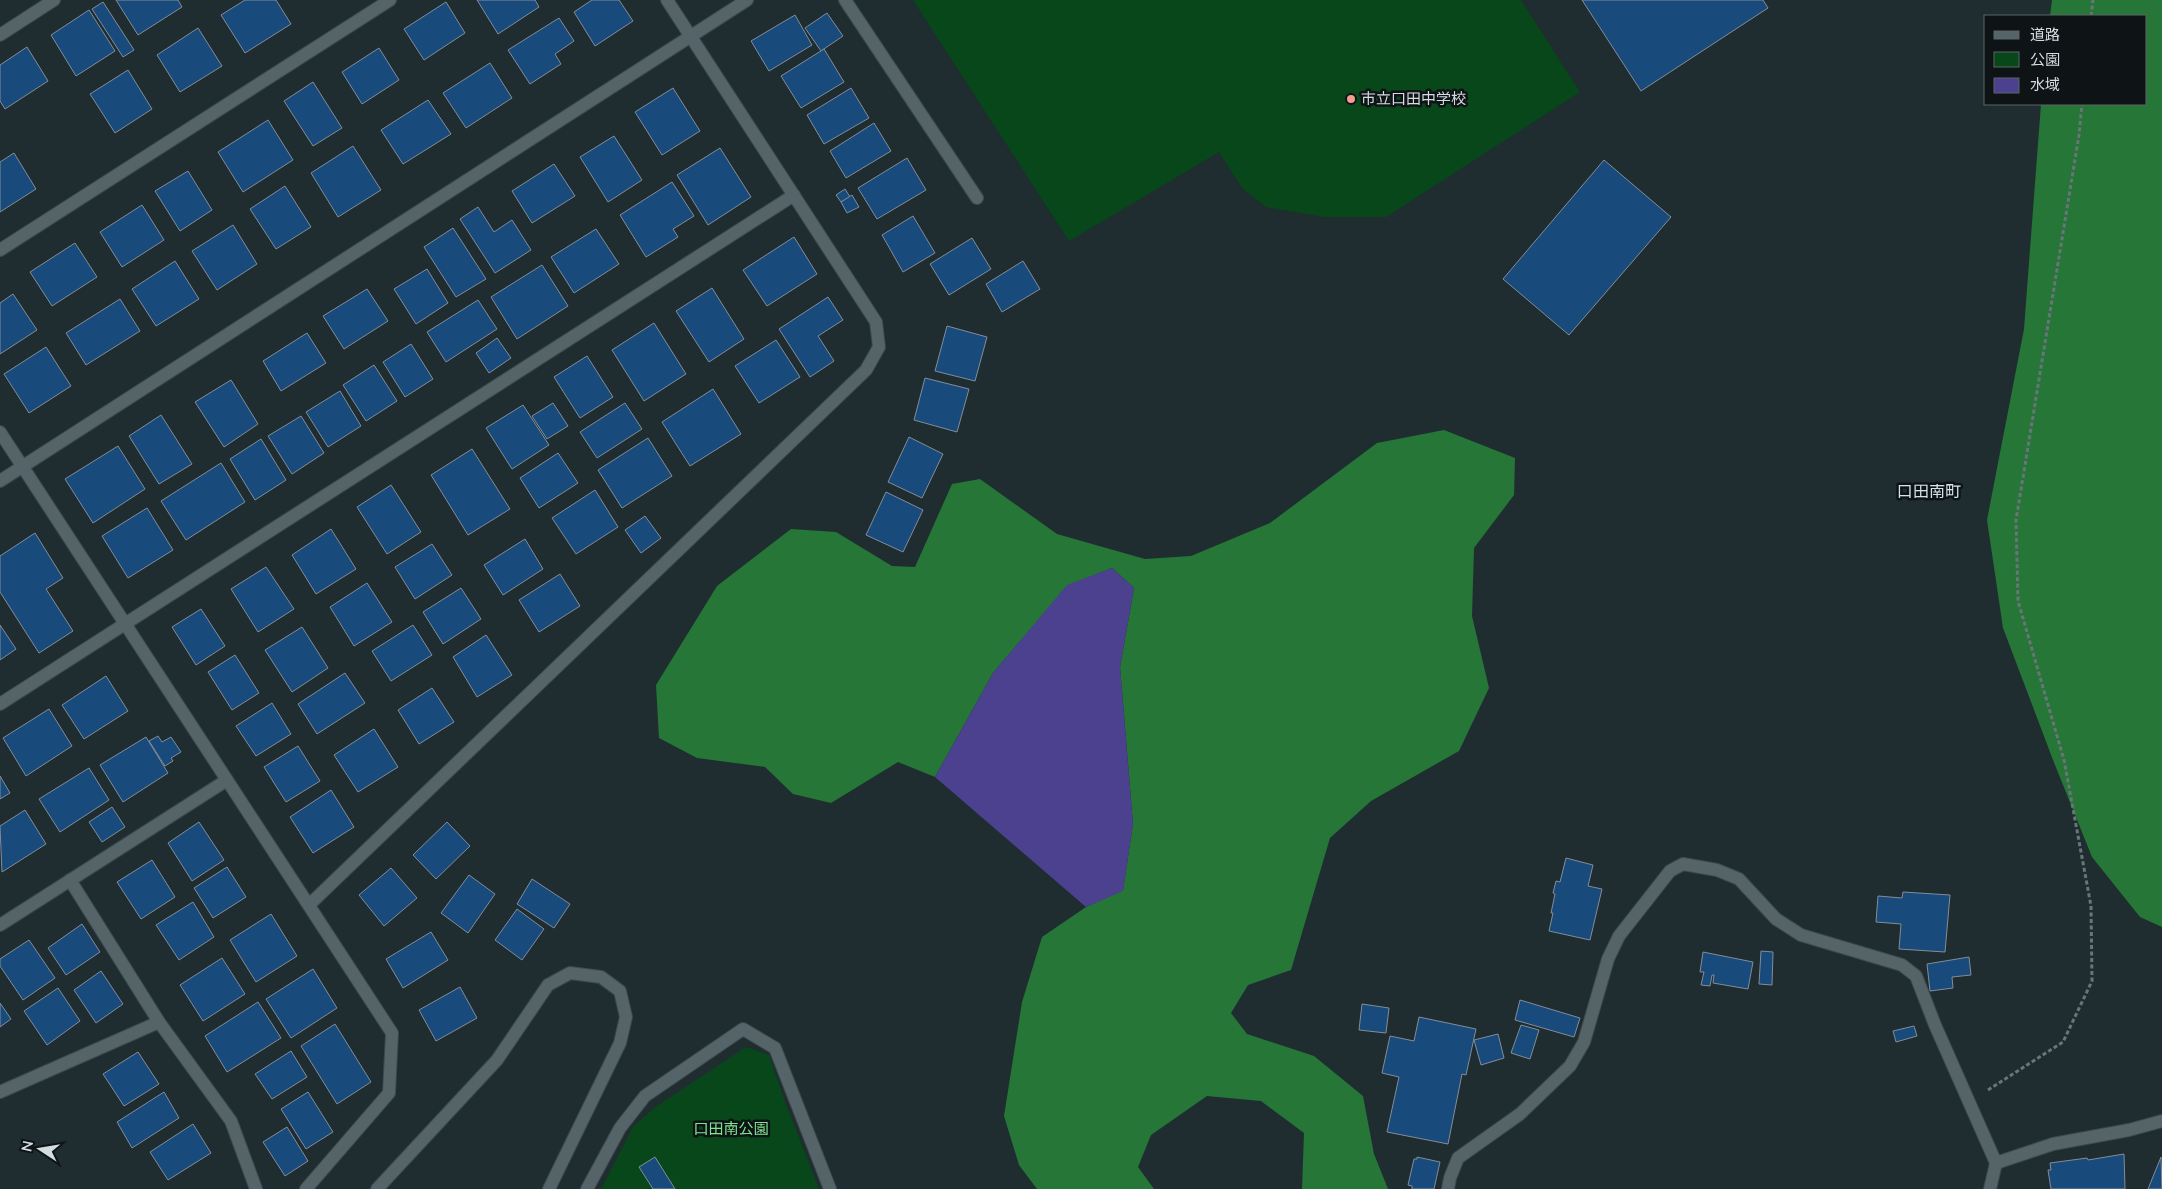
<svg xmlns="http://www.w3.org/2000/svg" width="2162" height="1189" viewBox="0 0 2162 1189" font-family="Lato,'Noto Sans JP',sans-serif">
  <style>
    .green { fill: #074719 }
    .forest { fill: #257637 }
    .water { fill: #4c418e }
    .building { fill: #184a7c; stroke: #838d98 }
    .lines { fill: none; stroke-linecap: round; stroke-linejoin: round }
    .street-casing { stroke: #3d494c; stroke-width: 14 }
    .path { stroke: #697578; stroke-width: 3; stroke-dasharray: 4 2.5; stroke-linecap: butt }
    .street { stroke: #556468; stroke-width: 12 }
    .poi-dot { fill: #f59d8e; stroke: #0e1416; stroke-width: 2 }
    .labels { text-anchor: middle; stroke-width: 5; stroke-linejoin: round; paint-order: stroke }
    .poi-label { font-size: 15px; fill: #d3dcdf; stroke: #0e1416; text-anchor: start }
    .park-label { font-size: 15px; fill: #7ee48e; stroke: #0e1416 }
    .neighbourhood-label { font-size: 16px; fill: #d1e3e8; stroke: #0e1416 }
  </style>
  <rect width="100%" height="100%" fill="#1f2d31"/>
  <g class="green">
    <path d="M913 0H1521L1580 92 1386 217H1325L1266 207 1242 188 1219 152 1069 241Z"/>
    <path d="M746 1047 769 1055 784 1099 819 1189H601L633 1127 654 1108Z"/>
  </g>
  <g class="forest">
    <path d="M2052 0H2162V927L2140 917 2092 857 2053 760 2003 628 1987 520 2024 329 2041 104H2146V16H2050Z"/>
    <path d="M1444 430 1515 458 1514 495 1474 548 1472 616 1489 688 1459 751 1371 801 1330 838 1291 970 1248 985 1231 1013 1247 1034 1314 1056 1363 1096 1374 1154 1388 1189H1302L1304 1133 1261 1101 1207 1096 1151 1135 1138 1167 1154 1189H1037L1019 1165 1004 1116 1022 1002 1042 937 1086 907 1123 890 1133 824 1120 667 1134 588 1112 568 1067 586 993 673 935 777 898 762 831 803 793 794 765 767 697 758 659 738 656 685 717 586 791 529 836 532 892 566 915 567 952 484 980 479 1057 534 1145 559 1191 556 1270 523 1377 443Z"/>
  </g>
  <path class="water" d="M1112 568 1134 588 1120 667 1133 824 1123 891 1086 907 935 777 993 673 1067 585Z"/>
  <g class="building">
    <path d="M116 0H178L182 7 138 35Z"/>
    <path d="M245 0H276L291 24 245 53 221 15Z"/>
    <path d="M477 0H535L539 7 498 34Z"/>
    <path d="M592 0H619L633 21 595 46 574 12Z"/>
    <path d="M1582 0H1763L1768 8 1641 91Z"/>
    <path d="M103 2 134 50 123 57 92 9Z"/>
    <path d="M446 2 465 33 424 60 404 29Z"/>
    <path d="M89 10 115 51 76 76 51 35Z"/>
    <path d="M827 13 843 36 821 51 805 28Z"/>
    <path d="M795 15 812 45 769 71 751 41Z"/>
    <path d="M559 18 574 41 555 54 561 64 530 84 508 50Z"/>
    <path d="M198 28 222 66 180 92 157 55Z"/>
    <path d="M27 47 48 81 5 109 0 101V65Z"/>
    <path d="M379 48 399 80 362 104 342 72Z"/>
    <path d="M824 49 844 82 801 108 781 76Z"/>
    <path d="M490 63 512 98 466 128 443 93Z"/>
    <path d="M128 70 152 109 115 133 90 94Z"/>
    <path d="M313 82 342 128 313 146 284 101Z"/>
    <path d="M673 88 700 131 662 155 635 112Z"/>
    <path d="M851 88 869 118 824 144 807 115Z"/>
    <path d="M428 100 451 134 403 164 381 130Z"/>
    <path d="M268 120 293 160 243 192 218 152Z"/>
    <path d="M874 123 891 151 846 178 830 151Z"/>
    <path d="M614 136 642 180 608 202 580 157Z"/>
    <path d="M353 146 381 190 338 217 311 173Z"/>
    <path d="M720 148 751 197 708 225 677 175Z"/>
    <path d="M14 153 36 189 0 212V162Z"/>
    <path d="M907 158 926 190 877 219 858 188Z"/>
    <path d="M1604 160 1671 217 1569 335 1503 279Z"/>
    <path d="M554 164 575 196 532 223 512 191Z"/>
    <path d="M188 171 212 210 180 231 155 191Z"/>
    <path d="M672 182 694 216 673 229 678 237 646 257 620 215Z"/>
    <path d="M285 186 311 227 276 249 250 209Z"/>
    <path d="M845 189 850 197 841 202 836 195Z"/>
    <path d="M852 195 859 207 847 213 841 202Z"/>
    <path d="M142 205 164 240 122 267 100 232Z"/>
    <path d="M478 207 494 232 512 220 531 250 495 273 460 219Z"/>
    <path d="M913 216 935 253 903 272 882 235Z"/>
    <path d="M233 225 257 264 217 290 192 251Z"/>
    <path d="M453 228 486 279 456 297 424 247Z"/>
    <path d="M596 229 619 264 574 293 551 257Z"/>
    <path d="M794 237 817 274 767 306 743 270Z"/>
    <path d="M972 238 991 269 949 295 930 264Z"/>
    <path d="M75 243 97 277 52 306 30 272Z"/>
    <path d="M175 261 199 299 156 326 132 289Z"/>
    <path d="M1023 261 1040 289 1002 312 986 284Z"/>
    <path d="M542 265 568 306 517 339 491 297Z"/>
    <path d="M427 269 448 303 416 324 394 289Z"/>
    <path d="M712 288 744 339 709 362 676 311Z"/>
    <path d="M367 289 388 321 344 349 323 316Z"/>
    <path d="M13 294 37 330 0 354V303Z"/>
    <path d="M828 297 843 320 818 336 834 361 810 377 779 329Z"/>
    <path d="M120 299 140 331 86 365 66 333Z"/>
    <path d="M478 300 497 329 446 362 427 332Z"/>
    <path d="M654 323 686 374 644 401 612 350Z"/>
    <path d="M947 326 987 337 975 381 935 371Z"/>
    <path d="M307 333 326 363 281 391 263 361Z"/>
    <path d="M497 338 511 358 489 373 476 353Z"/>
    <path d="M776 340 800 377 759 403 735 366Z"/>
    <path d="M411 344 433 379 405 397 383 362Z"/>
    <path d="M46 347 71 386 29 413 4 374Z"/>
    <path d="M587 356 613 397 580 418 554 377Z"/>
    <path d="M374 365 397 401 366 421 343 385Z"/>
    <path d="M925 378 969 389 957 432 914 420Z"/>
    <path d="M231 380 258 424 224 447 195 402Z"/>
    <path d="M713 389 741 434 690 466 662 422Z"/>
    <path d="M340 391 361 426 328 447 306 412Z"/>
    <path d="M553 403 568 426 547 439 532 416Z"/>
    <path d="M625 403 642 429 597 458 580 432Z"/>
    <path d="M523 405 549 445 512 469 486 428Z"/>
    <path d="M161 415 192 464 159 484 129 436Z"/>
    <path d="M301 416 324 453 292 474 268 436Z"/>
    <path d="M909 437 943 454 922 498 888 482Z"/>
    <path d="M648 438 672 476 622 508 598 470Z"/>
    <path d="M261 439 286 480 255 500 230 459Z"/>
    <path d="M118 446 145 489 93 523 65 479Z"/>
    <path d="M472 449 510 509 468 535 431 475Z"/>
    <path d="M558 453 578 483 539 508 520 478Z"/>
    <path d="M221 463 245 502 186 540 161 501Z"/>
    <path d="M391 485 421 532 387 554 357 507Z"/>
    <path d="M595 490 618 527 576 554 552 518Z"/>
    <path d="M886 492 923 510 903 552 866 535Z"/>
    <path d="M147 508 173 550 128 578 102 536Z"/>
    <path d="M645 516 661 538 641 553 625 530Z"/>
    <path d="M331 529 356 569 316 594 292 555Z"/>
    <path d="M35 533 63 578 46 589 73 631 39 653 0 592V556Z"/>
    <path d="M525 539 543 569 503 595 484 565Z"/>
    <path d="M432 544 452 575 415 599 395 567Z"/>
    <path d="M266 567 294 609 258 632 231 589Z"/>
    <path d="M560 574 580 606 539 632 519 600Z"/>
    <path d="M367 583 392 622 354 646 330 607Z"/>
    <path d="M461 588 481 619 443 644 423 612Z"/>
    <path d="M201 609 225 646 196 665 172 627Z"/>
    <path d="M0 625 16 649 0 660Z"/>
    <path d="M413 625 432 655 391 681 372 651Z"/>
    <path d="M302 627 328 668 292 692 265 650Z"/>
    <path d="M486 635 512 675 477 697 453 657Z"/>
    <path d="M235 655 259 693 232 710 208 672Z"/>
    <path d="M345 673 365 703 317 734 298 704Z"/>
    <path d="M106 676 128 711 84 739 62 705Z"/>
    <path d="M432 688 454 722 419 744 398 710Z"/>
    <path d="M272 703 291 734 256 756 236 726Z"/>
    <path d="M49 709 72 746 26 776 3 738Z"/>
    <path d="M374 729 398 767 358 792 334 755Z"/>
    <path d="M158 736 162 742 171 737 181 752 171 758 173 761 165 766 149 741Z"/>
    <path d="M146 737 168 773 123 802 100 765Z"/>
    <path d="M298 746 320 781 286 802 264 767Z"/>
    <path d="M89 768 109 800 60 832 39 799Z"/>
    <path d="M0 776 10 793 0 799Z"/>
    <path d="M331 790 354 827 313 853 290 817Z"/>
    <path d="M112 807 125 827 102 842 89 822Z"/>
    <path d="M25 810 46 844 2 872 0 826Z"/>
    <path d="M199 822 224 860 192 881 168 843Z"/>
    <path d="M447 822 470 846 436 879 413 855Z"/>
    <path d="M1566 858 1593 865 1588 886 1602 889 1590 940 1549 931 1553 913H1551L1555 894 1553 893 1556 881 1560 882Z"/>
    <path d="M152 860 175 897 141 919 117 882Z"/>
    <path d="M227 867 246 897 213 918 194 888Z"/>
    <path d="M391 868 417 898 384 926 359 895Z"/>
    <path d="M469 875 495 894 468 933 441 913Z"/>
    <path d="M532 879 570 904 554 928 517 904Z"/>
    <path d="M1903 892 1950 895 1945 952 1899 949 1901 924 1876 922 1878 896 1902 898Z"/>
    <path d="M193 902 214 937 179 960 156 925Z"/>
    <path d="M517 909 544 929 522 960 495 940Z"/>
    <path d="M271 914 297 956 256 982 230 940Z"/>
    <path d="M82 924 100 952 66 975 48 948Z"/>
    <path d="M431 932 448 960 403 988 386 959Z"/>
    <path d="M29 940 55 978 23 1000 0 966V959Z"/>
    <path d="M1761 951 1773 952 1772 985 1759 984Z"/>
    <path d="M1703 952 1753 962 1748 989 1713 983 1714 975H1712L1710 986 1701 985 1704 972H1700Z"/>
    <path d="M1969 957 1971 975 1952 977 1953 988 1930 991 1927 964Z"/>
    <path d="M222 958 245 994 203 1021 180 985Z"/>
    <path d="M313 969 337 1008 291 1038 266 999Z"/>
    <path d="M101 971 123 1004 96 1023 74 990Z"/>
    <path d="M460 987 477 1018 436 1041 419 1010Z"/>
    <path d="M58 988 80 1021 47 1045 24 1011Z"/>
    <path d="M1520 1000 1580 1018 1574 1037 1515 1020Z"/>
    <path d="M258 1002 281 1038 227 1072 205 1036Z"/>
    <path d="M0 1003 11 1019 0 1027Z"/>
    <path d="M1362 1004 1389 1008 1386 1033 1359 1030Z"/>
    <path d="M1419 1017 1476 1029 1466 1075 1462 1074 1448 1144 1387 1132 1399 1077 1382 1073 1390 1036 1414 1041Z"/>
    <path d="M335 1024 371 1082 337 1104 301 1046Z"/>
    <path d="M1521 1025 1539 1030 1530 1059 1511 1053Z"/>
    <path d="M1914 1026 1917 1036 1896 1042 1893 1031Z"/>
    <path d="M1498 1034 1504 1058 1481 1065 1474 1040Z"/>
    <path d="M291 1051 307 1077 272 1099 255 1074Z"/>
    <path d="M138 1052 159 1084 124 1106 103 1074Z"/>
    <path d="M164 1092 179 1118 132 1148 117 1122Z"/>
    <path d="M308 1092 333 1132 306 1149 281 1109Z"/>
    <path d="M193 1124 211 1153 168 1180 150 1152Z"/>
    <path d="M287 1127 308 1161 285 1176 263 1142Z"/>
    <path d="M2124 1154 2125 1189H2051L2048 1170H2051L2050 1163 2087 1158 2088 1160Z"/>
    <path d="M655 1157 675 1189H653L639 1167Z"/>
    <path d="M1417 1157 1440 1162 1434 1189H1412V1186L1408 1185 1414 1159H1417Z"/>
    <path d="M2161 1157 2162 1189H2148Z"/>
  </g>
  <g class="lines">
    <g class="street-casing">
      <g id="street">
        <path d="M845 0 977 198"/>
        <path d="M0 35 54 0"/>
        <path d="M0 250 390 0"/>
        <path d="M0 432 392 1033 389 1093 306 1189"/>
        <path d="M0 481 747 0"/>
        <path d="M0 704 794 195"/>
        <path d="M70 880 159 1022 231 1121 256 1189"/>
        <path d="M309 905 866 370 879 347 876 322 667 0"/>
        <path d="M0 925 227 780"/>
        <path d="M0 1092 159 1022"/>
        <path d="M1996 1163 2053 1144 2129 1130 2162 1121"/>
        <path d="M377 1189 497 1060 548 985 570 973 601 977 620 991 626 1017 620 1043 549 1189"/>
        <path d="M587 1189 620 1128 645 1096 743 1029 775 1048 830 1189"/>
        <path d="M1448 1189 1450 1178 1458 1158 1520 1114 1570 1066 1584 1042 1608 959 1619 936 1670 871 1683 864 1717 870 1739 879 1776 919 1801 935 1902 965 1916 976 1935 1025 1996 1163 1990 1189"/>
      </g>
    </g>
    <g class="path">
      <path d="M2091 16 2093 0"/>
      <path d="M1988 1090 2063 1042 2092 981 2091 906 2064 760 2018 601 2016 520 2079 135 2082 104"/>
    </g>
    <use href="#street" class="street"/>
  </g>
  <circle class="poi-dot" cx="1351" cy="99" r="5"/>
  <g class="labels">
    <g class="poi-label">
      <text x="1361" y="104">市立口田中学校</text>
    </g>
    <g class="park-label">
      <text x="731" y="1134">口田南公園</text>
    </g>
    <g class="neighbourhood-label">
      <text x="1929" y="497">口田南町</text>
    </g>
  </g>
  <rect x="1984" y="15" width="162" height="90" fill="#0e1416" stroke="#5d6466"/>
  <rect x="1994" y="31" width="25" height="8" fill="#556468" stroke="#5d6466"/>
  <text x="2030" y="40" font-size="15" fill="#d3dcdf">道路</text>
  <rect x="1994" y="52" width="25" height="15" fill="#074719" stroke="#5d6466"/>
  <text x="2030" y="65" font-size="15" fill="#d3dcdf">公園</text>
  <rect x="1994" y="78" width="25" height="15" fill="#4c418e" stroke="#5d6466"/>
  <text x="2030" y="90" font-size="15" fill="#d3dcdf">水域</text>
  <g transform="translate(40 1149) rotate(282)" stroke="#0e1416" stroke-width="4" paint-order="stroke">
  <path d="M0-4L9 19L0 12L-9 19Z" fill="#d3dcdf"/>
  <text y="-8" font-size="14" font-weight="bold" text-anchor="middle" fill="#d3dcdf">N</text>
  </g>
</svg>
